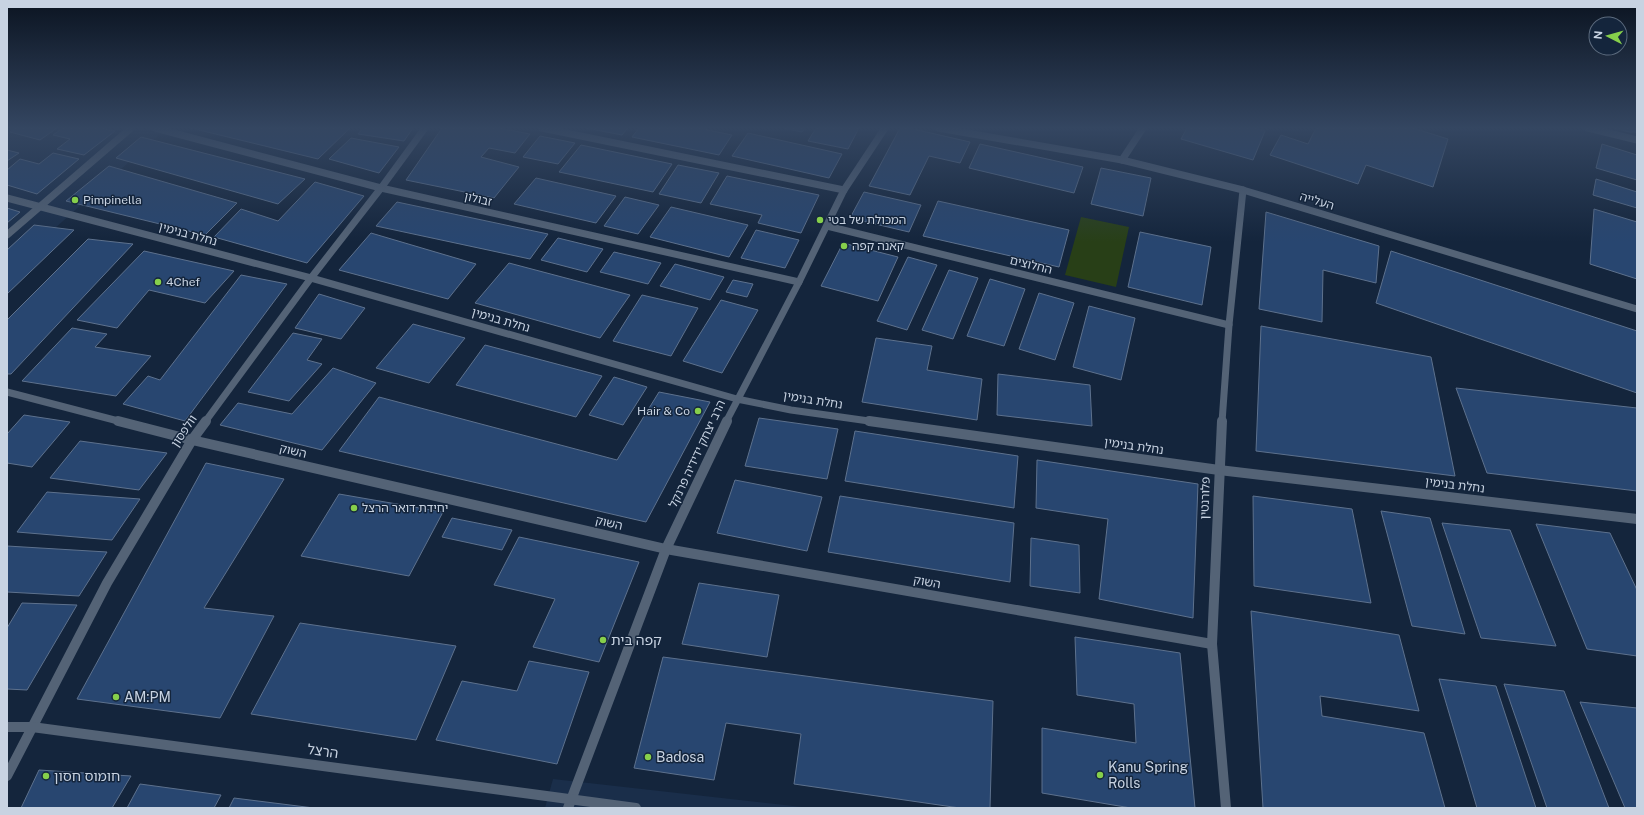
<svg xmlns="http://www.w3.org/2000/svg" width="1644" height="815" viewBox="0 0 1644 815" font-family="'Public Sans','Noto Sans Hebrew',sans-serif">
  <style>
    .built { fill: #1a2e4a }
    .green { fill: #283f17 }
    .building { fill: #284670; stroke: #5d718d }
    .lines { fill: none; stroke-linecap: round; stroke-linejoin: round }
    .pedestrian { stroke: #546376; stroke-width: 10 }
    .minor-far1 { stroke: #546376; stroke-width: 7 }
    .minor { stroke: #546376; stroke-width: 10 }
    .tertiary-far1 { stroke: #546376; stroke-width: 7 }
    .tertiary { stroke: #546376; stroke-width: 10 }
    .poi-dot { fill: #86cf4b; stroke: #14253c; stroke-width: 1.5 }
    .labels { text-anchor: middle; stroke-width: 3; stroke-linejoin: round; paint-order: stroke }
    .street-label { font-size: 12px; fill: #c8d3e2; stroke: #14253c }
    .poi-label { font-size: 12px; fill: #c8d3e2; stroke: #14253c; text-anchor: start }
    .near-poi-label { font-size: 14px; fill: #c8d3e2; stroke: #14253c; text-anchor: start }
    .near-street-label { font-size: 14px; fill: #c8d3e2; stroke: #14253c }
  </style>
  <rect width="100%" height="100%" fill="#14253c"/>
  <g class="built">
    <path d="M7 128H167L7 271Z"/>
    <path d="M553 779 811 808H545Z"/>
  </g>
  <path class="green" d="M1081 217 1129 227 1116 287 1065 275Z"/>
  <g class="building">
    <path d="M16 128H57L40 140 10 132Z"/>
    <path d="M63 128H99L115 131 84 155 57 149 70 139 53 135Z"/>
    <path d="M191 128H350L318 159Z"/>
    <path d="M363 128H413L404 141 358 134Z"/>
    <path d="M442 128H499L530 134 515 153 489 148 481 157 519 167 494 198 406 180Z"/>
    <path d="M586 128H628L622 135Z"/>
    <path d="M639 128H698L732 135 719 155 632 137Z"/>
    <path d="M783 128H805L802 132Z"/>
    <path d="M816 128H859L848 149 808 141Z"/>
    <path d="M900 128H909L970 142 960 163 929 156 910 195 869 186Z"/>
    <path d="M1187 128H1255L1265 131 1253 160 1181 139Z"/>
    <path d="M1316 128H1413L1448 139 1433 187 1366 165 1358 184 1270 155 1281 135 1308 144Z"/>
    <path d="M1615 128H1637V132H1629Z"/>
    <path d="M748 133 842 154 829 178 732 156Z"/>
    <path d="M540 136 575 143 558 164 523 157Z"/>
    <path d="M141 137 305 179 278 204 116 158Z"/>
    <path d="M351 138 399 147 379 173 329 159Z"/>
    <path d="M980 144 1083 167 1074 193 969 168Z"/>
    <path d="M1602 144 1637 155V180L1596 168Z"/>
    <path d="M581 145 672 164 653 192 559 172Z"/>
    <path d="M7 150 19 153 7 161Z"/>
    <path d="M53 153 79 159 37 194 7 185V170L20 159 39 164Z"/>
    <path d="M678 165 719 173 701 203 659 194Z"/>
    <path d="M109 166 237 203 205 235 66 201Z"/>
    <path d="M1101 168 1151 178 1143 216 1091 204Z"/>
    <path d="M727 176 819 195 801 233 758 223 762 215 710 204Z"/>
    <path d="M536 178 616 196 596 223 514 204Z"/>
    <path d="M1596 179 1637 192V208L1593 195Z"/>
    <path d="M315 182 364 196 307 263 214 237 241 209 278 221Z"/>
    <path d="M864 192 921 205 909 232 850 218Z"/>
    <path d="M625 197 659 205 638 234 604 226Z"/>
    <path d="M938 201 1069 230 1059 267 923 236Z"/>
    <path d="M397 202 548 234 530 259 376 226Z"/>
    <path d="M671 207 748 225 729 257 650 237Z"/>
    <path d="M7 208 20 212 7 223Z"/>
    <path d="M1594 209 1637 222V279L1590 264Z"/>
    <path d="M1266 212 1379 246 1376 283 1323 270 1322 322 1259 309Z"/>
    <path d="M34 225 74 230 7 294V250Z"/>
    <path d="M756 230 799 240 785 268 741 258Z"/>
    <path d="M1140 232 1211 247 1202 305 1128 287Z"/>
    <path d="M371 233 476 264 448 299 339 270Z"/>
    <path d="M558 238 603 249 587 272 541 260Z"/>
    <path d="M88 239 133 244 11 374H7V320Z"/>
    <path d="M843 243 898 257 878 301 821 286Z"/>
    <path d="M144 251 234 271 205 303 149 290 117 328 77 320Z"/>
    <path d="M1391 251 1637 331V393L1376 303Z"/>
    <path d="M614 252 661 263 648 284 600 272Z"/>
    <path d="M908 257 937 265 907 330 877 321Z"/>
    <path d="M509 263 630 295 600 338 475 303Z"/>
    <path d="M675 264 724 277 710 300 660 286Z"/>
    <path d="M949 270 978 278 953 339 922 330Z"/>
    <path d="M241 275 287 284 185 421 123 404 148 376 160 380Z"/>
    <path d="M990 279 1025 289 1004 346 967 336Z"/>
    <path d="M733 280 753 284 747 297 726 292Z"/>
    <path d="M1039 293 1074 303 1055 360 1019 349Z"/>
    <path d="M319 294 365 308 341 339 295 328Z"/>
    <path d="M642 295 698 308 671 356 613 341Z"/>
    <path d="M721 300 758 310 722 373 683 361Z"/>
    <path d="M1089 306 1135 318 1121 380 1073 367Z"/>
    <path d="M413 324 465 338 429 383 376 368Z"/>
    <path d="M1261 326 1431 357 1455 476 1256 451Z"/>
    <path d="M72 328 107 334 95 347 151 356 116 396 22 381Z"/>
    <path d="M293 333 322 339 307 360 322 364 289 401 248 392Z"/>
    <path d="M876 338 932 346 927 370 982 379 977 420 862 402Z"/>
    <path d="M485 345 602 376 576 417 456 385Z"/>
    <path d="M333 368 376 383 322 450 220 425 238 403 292 414Z"/>
    <path d="M998 374 1090 385 1092 426 997 415Z"/>
    <path d="M614 377 647 387 623 425 589 415Z"/>
    <path d="M1456 388 1637 408V491L1487 473Z"/>
    <path d="M659 392 710 402 646 522 339 451 379 397 617 460Z"/>
    <path d="M24 415 70 422 32 467 7 463V434Z"/>
    <path d="M759 418 838 429 827 479 745 466Z"/>
    <path d="M855 431 1018 456 1014 508 845 481Z"/>
    <path d="M80 441 167 453 139 490 50 478Z"/>
    <path d="M1037 460 1198 484 1193 618 1099 599 1108 519 1036 508Z"/>
    <path d="M206 463 284 479 204 608 274 616 220 718 77 699Z"/>
    <path d="M735 480 822 497 807 551 717 533Z"/>
    <path d="M47 492 140 499 112 540 17 532Z"/>
    <path d="M339 494 443 512 409 576 301 556Z"/>
    <path d="M840 496 1014 523 1010 582 828 552Z"/>
    <path d="M1253 496 1352 509 1371 603 1254 586Z"/>
    <path d="M1381 511 1430 518 1465 634 1412 626Z"/>
    <path d="M452 518 512 530 502 550 442 537Z"/>
    <path d="M1442 523 1510 530 1556 646 1481 638Z"/>
    <path d="M1536 524 1610 533 1637 590V656L1587 649Z"/>
    <path d="M519 537 639 562 599 662 533 647 555 599 494 585Z"/>
    <path d="M1031 538 1079 545 1080 593 1030 586Z"/>
    <path d="M7 546 107 552 79 596 7 592Z"/>
    <path d="M699 583 779 595 767 657 682 644Z"/>
    <path d="M22 603 77 605 27 690 7 689V628Z"/>
    <path d="M1251 611 1399 635 1419 711 1320 696 1322 716 1424 733 1445 808H1263Z"/>
    <path d="M300 623 456 646 416 740 251 714Z"/>
    <path d="M1075 637 1180 653 1195 808H1131L1042 793V728L1136 743 1134 704 1077 695Z"/>
    <path d="M663 657 993 701 990 808H960L794 784 801 734 726 723 714 780 634 768Z"/>
    <path d="M529 661 589 672 557 764 436 740 462 681 517 691Z"/>
    <path d="M1439 679 1496 686 1536 808H1477Z"/>
    <path d="M1504 684 1564 691 1609 808H1547Z"/>
    <path d="M1580 702 1637 708V808H1625Z"/>
    <path d="M39 770 131 776 112 808H21Z"/>
    <path d="M140 784 221 795 214 808H127Z"/>
    <path d="M234 798 314 808H229Z"/>
  </g>
  <g class="lines">
    <path class="pedestrian" d="M1212 644 1226 808"/>
    <g class="minor-far1">
      <path d="M155 128 381 188 799 282"/>
      <path d="M542 128 844 190"/>
      <path d="M1588 128 1637 140"/>
      <path d="M1122 160 1143 128"/>
      <path d="M7 198 311 278 737 399 791 410 876 422"/>
      <path d="M827 226 1229 325"/>
      <path d="M7 235 131 128"/>
      <path d="M7 392 122 422"/>
      <path d="M205 422 311 278 381 188 425 128"/>
      <path d="M726 422 799 282 844 190 885 128"/>
      <path d="M1222 422 1229 325 1243 190"/>
    </g>
    <g class="minor">
      <path d="M118 421 192 440 666 549 1212 644 1222 421"/>
      <path d="M869 421 1219 470 1637 519"/>
      <path d="M7 776 107 583 192 440 206 421"/>
      <path d="M568 808 666 549 727 421"/>
    </g>
    <path class="tertiary-far1" d="M938 128 1122 160 1243 190 1637 309"/>
    <path class="tertiary" d="M7 727H32L636 808"/>
  </g>
  <linearGradient id="sky" x2="0" y2="1"><stop stop-color="#0b1421"/><stop offset="0.53" stop-color="#344661"/><stop offset="1" stop-color="#344661" stop-opacity="0"/></linearGradient>
  <rect width="1644" height="242" fill="url(#sky)"/>
  <g class="poi-dot">
    <circle cx="75" cy="200" r="4"/>
    <circle cx="820" cy="220" r="4"/>
    <circle cx="844" cy="246" r="4"/>
    <circle cx="158" cy="282" r="4"/>
    <circle cx="698" cy="411" r="4"/>
    <circle cx="354" cy="508" r="4"/>
    <circle cx="603" cy="640" r="4"/>
    <circle cx="116" cy="697" r="4"/>
    <circle cx="648" cy="757" r="4"/>
    <circle cx="1100" cy="775" r="4"/>
    <circle cx="46" cy="776" r="4"/>
  </g>
  <g class="labels">
    <g class="street-label">
      <text transform="translate(478 199) rotate(13)" y="4">זבולון</text>
      <text transform="translate(1317 201) rotate(17)" y="4">העלייה</text>
      <text transform="translate(188 234) rotate(15)" y="4">נחלת בנימין</text>
      <text transform="translate(1031 265) rotate(14)" y="4">החלוצים</text>
      <text transform="translate(501 320) rotate(16)" y="4">נחלת בנימין</text>
      <text transform="translate(813 400) rotate(9)" y="4">נחלת בנימין</text>
      <text transform="translate(184 431) rotate(-56)" y="4">וולפסון</text>
      <text transform="translate(1134 446) rotate(8)" y="4">נחלת בנימין</text>
      <text transform="translate(293 451) rotate(13)" y="4">השוק</text>
      <text transform="translate(697 454) rotate(-65)" y="4">הרב יצחק ידידיה פרנקל</text>
      <text transform="translate(1455 485) rotate(7)" y="4">נחלת בנימין</text>
      <text transform="translate(1205 498) rotate(-88)" y="4">פלורנטין</text>
      <text transform="translate(609 523) rotate(13)" y="4">השוק</text>
      <text transform="translate(927 582) rotate(10)" y="4">השוק</text>
    </g>
    <g class="poi-label">
      <text x="83" y="204">Pimpinella</text>
      <text x="828" y="224">המכולת של בטי</text>
      <text x="852" y="250">קאנה קפה</text>
      <text x="166" y="286">4Chef</text>
      <text x="690" y="415" text-anchor="end">Hair &amp; Co</text>
      <text x="362" y="512">יחידת דואר הרצל</text>
    </g>
    <g class="near-poi-label">
      <text x="611" y="645">קפה בית</text>
      <text x="124" y="702">AM:PM</text>
      <text x="656" y="762">Badosa</text>
      <text x="1108" y="772">Kanu Spring<tspan x="1108" dy="16">Rolls</tspan></text>
      <text x="54" y="781">חומוס חסון</text>
    </g>
    <g class="near-street-label">
      <text transform="translate(323 751) rotate(8)" y="5">הרצל</text>
    </g>
  </g>
  <rect width="1644" height="815" fill="none" stroke="#c8d3e2" stroke-width="16"/>
  <g transform="translate(1608 36) rotate(276)"><circle r="19" fill="#14253c" stroke="#5c6b7e"/>
  <path d="M0-3L7 15L0 10L-7 15Z" fill="#86cf4b"/>
  <text y="-6" font-size="11" font-weight="bold" text-anchor="middle" fill="#c8d3e2">N</text>
  </g>
</svg>
